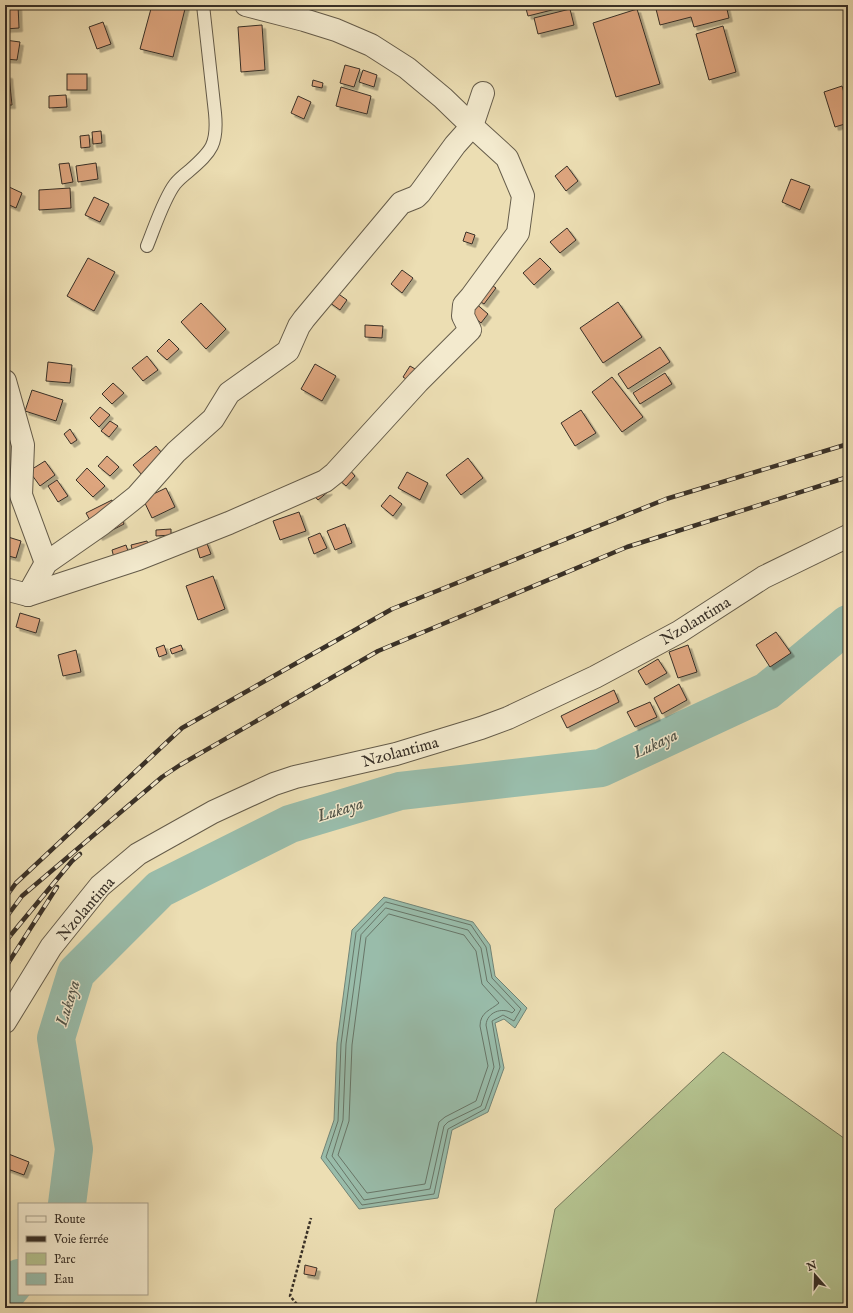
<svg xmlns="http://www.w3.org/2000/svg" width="853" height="1313" viewBox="0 0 853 1313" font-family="'IM FELL English',serif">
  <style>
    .green { fill: #b4c28f; stroke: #76795b }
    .water { fill: #99bcaa; stroke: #728476 }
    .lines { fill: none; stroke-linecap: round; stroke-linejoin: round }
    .shore { stroke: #687668; stroke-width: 1 }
    .river { stroke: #99bcaa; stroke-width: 38 }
    .building { fill: #dda57e; stroke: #383027; filter: url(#shadow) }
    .lane-casing { stroke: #655c4a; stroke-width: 14 }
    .street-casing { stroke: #655c4a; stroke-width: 24 }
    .path { stroke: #383027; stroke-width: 2.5; stroke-dasharray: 3 2; stroke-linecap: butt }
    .lane { stroke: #f3eace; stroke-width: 12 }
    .street { stroke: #f3eace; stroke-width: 22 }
    .rail-casing { stroke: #383027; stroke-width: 4.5 }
    .rail { stroke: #f3eace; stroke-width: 3; stroke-dasharray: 9; stroke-linecap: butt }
    .labels { text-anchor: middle; stroke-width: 3; stroke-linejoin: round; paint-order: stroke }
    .street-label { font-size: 16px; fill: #383027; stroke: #f3eace }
    .water-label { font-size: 17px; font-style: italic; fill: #505348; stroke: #f3eace }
  </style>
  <defs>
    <filter id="shadow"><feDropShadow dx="3.5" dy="3.5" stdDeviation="0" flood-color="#0004"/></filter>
  </defs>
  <rect width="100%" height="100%" fill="#ecdeb3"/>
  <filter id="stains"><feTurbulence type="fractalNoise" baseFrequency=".005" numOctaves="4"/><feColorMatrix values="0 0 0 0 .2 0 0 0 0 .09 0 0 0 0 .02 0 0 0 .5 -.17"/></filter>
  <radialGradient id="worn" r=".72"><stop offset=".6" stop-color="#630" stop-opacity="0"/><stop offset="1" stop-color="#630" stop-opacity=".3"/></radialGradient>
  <path class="green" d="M723 1052 848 1141V1308H535L555 1209Z"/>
  <path class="water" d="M384 897 473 922 490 945 495 976 527 1008 515 1028 504 1019 495 1023 504 1068 488 1112 452 1130 438 1198 359 1209 321 1158 334 1120 337 1043 352 930Z"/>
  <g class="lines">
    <g class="shore">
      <path d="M386 902 471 925 486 947 492 978 521 1009 514 1021 503 1015 492 1021 500 1067 485 1109 448 1129 434 1194 362 1205 326 1157 338 1121 341 1044 356 933Z"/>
      <path d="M386 908 468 930 481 948 487 981 515 1010 512 1013C502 1007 487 1012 486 1025L494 1067 481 1106 448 1122 444 1126 430 1189 364 1200 332 1156 343 1120 346 1044 361 935Z"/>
      <path d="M389 914 464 935 476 951 482 984 499 1003C491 1010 480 1012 480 1026L488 1066 476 1101 445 1117 439 1122 425 1184 367 1193 338 1155 349 1121 352 1045 366 938Z"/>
    </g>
    <g class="river">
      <path d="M67 1204 74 1149 56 1038 76 973 160 889 290 824 400 791 601 768 767 691 848 624"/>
      <path d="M5 1295 19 1278"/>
    </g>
  </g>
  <g class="building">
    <path d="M5 5H18L19 28 5 29Z"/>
    <path d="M152 5H186L173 57 140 49Z"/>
    <path d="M525 5H572L528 16Z"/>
    <path d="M655 5H726L729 18 694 27 691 17 660 25Z"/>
    <path d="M570 9 574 25 538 34 534 18Z"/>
    <path d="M637 9 660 84 616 97 593 23Z"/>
    <path d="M103 22 111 44 97 49 89 27Z"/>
    <path d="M262 25 265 70 241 72 238 27Z"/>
    <path d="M723 26 736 72 709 80 696 34Z"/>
    <path d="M5 40 20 42 17 60 5 59Z"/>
    <path d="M345 65 360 69 354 87 340 83Z"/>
    <path d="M363 70 377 75 374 87 359 82Z"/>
    <rect x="67" y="74" width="20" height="16"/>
    <path d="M5 75H9L12 105H5Z"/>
    <path d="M313 80 323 83 322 88 312 86Z"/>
    <path d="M842 86 846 99H848V123L835 127 824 92Z"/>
    <path d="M341 87 371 96 367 114 336 106Z"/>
    <path d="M66 95 67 107 49 108V96Z"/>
    <path d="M298 96 311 102 304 119 291 113Z"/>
    <path d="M101 131 102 143 93 144 92 132Z"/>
    <path d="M89 135 90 147 81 148 80 136Z"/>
    <path d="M69 163 73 182 62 184 59 164Z"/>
    <path d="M96 163 98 179 78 182 76 166Z"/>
    <path d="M567 166 578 181 566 191 555 176Z"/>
    <path d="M791 179 810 186 800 210 782 202Z"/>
    <path d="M7 186 22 193 16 208 5 203V191Z"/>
    <path d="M70 188 71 208 39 210V190Z"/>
    <path d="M94 197 109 204 100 222 85 215Z"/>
    <path d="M567 228 576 240 560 253 550 242Z"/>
    <path d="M466 232 475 235 472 244 463 241Z"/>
    <path d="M88 258 115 272 94 311 67 296Z"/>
    <path d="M540 258 551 269 534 285 523 273Z"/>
    <path d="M402 270 413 278 402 293 391 284Z"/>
    <path d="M487 282 496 288 484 304 475 298Z"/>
    <path d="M333 290 347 300 340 310 326 300Z"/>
    <path d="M474 302 488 314 481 323 466 310Z"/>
    <path d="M618 302 642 337 603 363 580 328Z"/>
    <path d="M201 303 226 329 206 349 181 322Z"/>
    <path d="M365 325 383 326 382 338 365 337Z"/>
    <path d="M169 339 179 349 167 360 157 351Z"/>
    <path d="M660 347 670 362 628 389 618 374Z"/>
    <path d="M147 356 158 370 143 381 132 368Z"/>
    <path d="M48 362 72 365 70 383 46 381Z"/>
    <path d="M315 364 336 376 322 401 301 389Z"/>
    <path d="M410 366 422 373 415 385 403 377Z"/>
    <path d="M665 373 672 384 640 404 633 393Z"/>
    <path d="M612 377 643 417 622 432 592 392Z"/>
    <path d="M113 383 124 393 112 404 102 394Z"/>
    <path d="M32 390 63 400 56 421 25 411Z"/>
    <path d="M100 407 110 415 99 427 90 418Z"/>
    <path d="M581 410 596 433 575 446 561 423Z"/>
    <path d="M110 421 118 426 109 437 101 431Z"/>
    <path d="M70 429 77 440 71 444 64 434Z"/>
    <path d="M156 446 165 457 143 476 133 465Z"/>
    <path d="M107 456 119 467 110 476 98 466Z"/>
    <path d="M468 458 483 478 461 495 446 475Z"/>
    <path d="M45 461 55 475 40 486 29 471Z"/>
    <path d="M87 468 105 486 93 497 76 480Z"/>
    <path d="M348 468 355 476 346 486 338 479Z"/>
    <path d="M407 472 428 483 420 500 398 488Z"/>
    <path d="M57 480 68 496 58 502 48 486Z"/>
    <path d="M166 488 175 507 152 518 143 499Z"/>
    <path d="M329 491 318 500 311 492Z"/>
    <path d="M390 495 402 504 393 516 381 506Z"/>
    <path d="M112 500 124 524 99 537 86 513Z"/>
    <path d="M299 512 306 531 280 540 273 521Z"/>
    <path d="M345 524 352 543 335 550 327 531Z"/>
    <path d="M171 529V535L156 536V530Z"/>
    <path d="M320 533 327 548 314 554 308 538Z"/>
    <path d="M5 536 21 541 16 558 5 555Z"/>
    <path d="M147 541 151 553 134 557 131 545Z"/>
    <path d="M206 541 211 554 200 558 196 545Z"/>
    <path d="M126 545 130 557 115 562 112 550Z"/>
    <path d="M213 576 225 609 198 620 186 586Z"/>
    <path d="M20 613 40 619 36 633 16 627Z"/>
    <path d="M776 632 791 653 770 667 756 645Z"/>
    <path d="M164 645 167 654 159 657 156 648Z"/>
    <path d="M181 645 183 650 172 654 170 649Z"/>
    <path d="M688 645 697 672 678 678 669 652Z"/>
    <path d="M76 650 81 672 63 676 58 655Z"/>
    <path d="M658 659 667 673 646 685 638 671Z"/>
    <path d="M679 684 687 700 662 714 654 698Z"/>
    <path d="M614 690 619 702 567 728 561 716Z"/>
    <path d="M650 702 657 717 635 727 627 712Z"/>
    <path d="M6 1153 29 1162 24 1175 5 1168Z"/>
    <path d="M305 1265 317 1268 315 1276 304 1274Z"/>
  </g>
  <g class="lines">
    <g class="lane-casing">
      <path id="lane" d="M147 246C154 229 164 198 175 184 179 179 184 175 189 171 212 151 218 144 215 113L203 5"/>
    </g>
    <g class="street-casing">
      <g id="street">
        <path d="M5 381 23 445 21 495 46 563"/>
        <path d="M5 589 28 595 46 563 102 524 137 496 176 452 213 419 229 393 288 351 299 326 304 319 401 203 416 197 420 193 455 145 472 126 483 93"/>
        <path d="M28 595 138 559 229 523 325 481 335 473 418 382 470 330 463 316 464 305 471 297 518 233 523 196 507 158 472 126 443 98 407 68 371 45 336 30 304 20 246 5"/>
        <path d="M5 1022 51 947 100 886 138 854 213 812 274 784 295 777 396 754 481 728 508 718 595 677 679 632 764 577 848 536"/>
      </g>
    </g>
    <path class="path" d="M300 1308 290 1296 311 1218"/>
    <use href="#lane" class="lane"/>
    <use href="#street" class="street"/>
    <g class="rail-casing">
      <g id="rail">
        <path d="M5 898 16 883 182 728 392 609 666 499 848 444"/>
        <path d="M5 919 22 896 162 777 180 765 378 651 627 547 848 477"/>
        <path d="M5 942 72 861 80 854"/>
        <path d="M5 968 57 887"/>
      </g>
    </g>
    <use href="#rail" class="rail"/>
  </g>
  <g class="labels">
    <g class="street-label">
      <text transform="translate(695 620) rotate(-31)" y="6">Nzolantima</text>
      <text transform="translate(400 751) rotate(-15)" y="6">Nzolantima</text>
      <text transform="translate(85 908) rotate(-49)" y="6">Nzolantima</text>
    </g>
    <g class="water-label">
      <text transform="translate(655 743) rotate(-25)" y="6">Lukaya</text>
      <text transform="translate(340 809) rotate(-17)" y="6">Lukaya</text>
      <text transform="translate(67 1003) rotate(-73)" y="6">Lukaya</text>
    </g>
  </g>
  <rect width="853" height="1313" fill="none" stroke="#ecdeb3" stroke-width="20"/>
  <rect x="6" y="6" width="841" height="1301" fill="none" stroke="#383027" stroke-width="2"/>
  <rect x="10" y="10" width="833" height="1293" fill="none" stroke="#383027"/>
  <rect x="18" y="1203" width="130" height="92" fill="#f3eace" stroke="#a8a08b"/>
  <rect x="26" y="1216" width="20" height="6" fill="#f3eace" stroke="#a8a08b"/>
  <text x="54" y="1223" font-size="12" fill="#383027">Route</text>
  <rect x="26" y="1236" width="20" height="6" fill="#383027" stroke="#a8a08b"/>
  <text x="54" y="1243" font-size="12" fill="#383027">Voie ferrée</text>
  <rect x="26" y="1253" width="20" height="12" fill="#b4c28f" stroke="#a8a08b"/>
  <text x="54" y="1263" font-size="12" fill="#383027">Parc</text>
  <rect x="26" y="1273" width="20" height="12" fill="#99bcaa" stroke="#a8a08b"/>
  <text x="54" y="1283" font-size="12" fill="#383027">Eau</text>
  <g transform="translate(815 1275) rotate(340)" stroke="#f3eace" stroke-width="3" paint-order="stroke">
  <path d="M0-3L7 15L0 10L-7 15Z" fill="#383027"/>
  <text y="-6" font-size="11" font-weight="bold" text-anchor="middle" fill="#383027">N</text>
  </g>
  <rect width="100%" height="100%" filter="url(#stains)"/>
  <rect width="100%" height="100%" fill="url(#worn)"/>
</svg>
